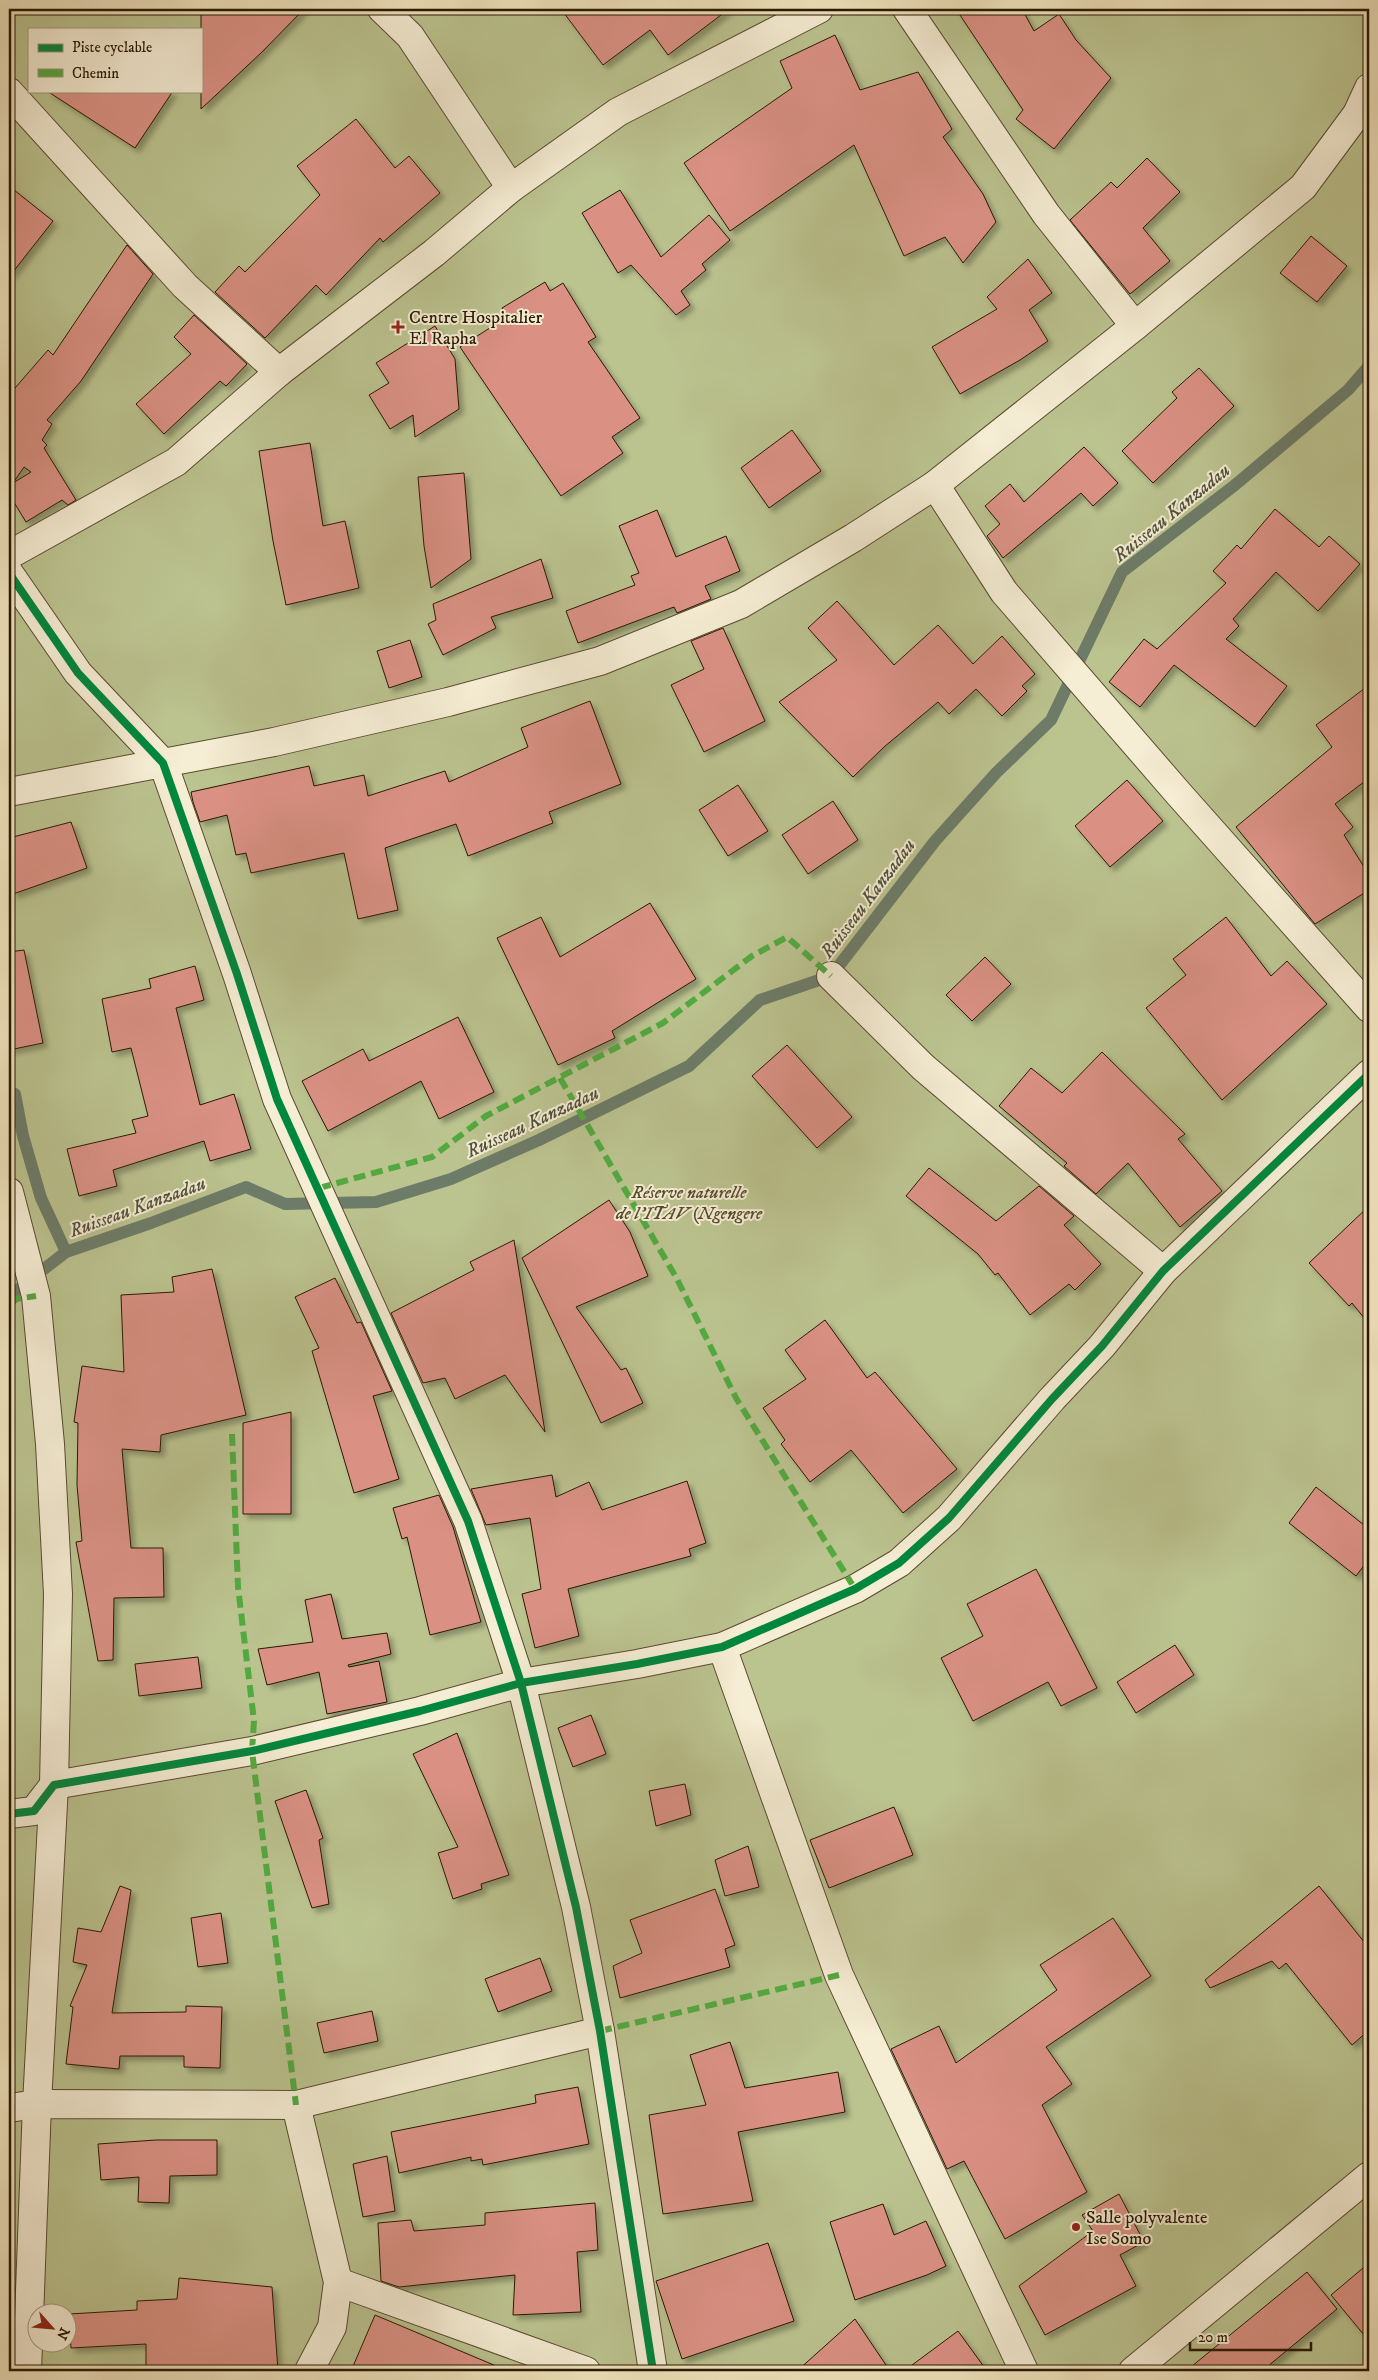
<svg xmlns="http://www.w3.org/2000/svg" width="1378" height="2380" viewBox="0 0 1378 2380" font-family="'IM FELL DW Pica',serif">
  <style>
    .green { fill: #bbc38f; stroke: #726e48; fill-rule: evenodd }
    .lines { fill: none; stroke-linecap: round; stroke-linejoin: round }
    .stream { stroke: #6d7c69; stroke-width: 12 }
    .building { fill: #da9184; stroke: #291802; fill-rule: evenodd; filter: url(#shadow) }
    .street-casing { stroke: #5a4b31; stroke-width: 30 }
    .street { stroke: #f5edd4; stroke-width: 28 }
    .quiet { stroke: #53a940; stroke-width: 6; stroke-dasharray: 12 6; stroke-linecap: butt }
    .cycleway-casing { stroke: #f5edd4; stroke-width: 11 }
    .cycleway { stroke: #00873e; stroke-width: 8 }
    .poi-dot { fill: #8f2418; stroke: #f5edd4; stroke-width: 2 }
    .labels { text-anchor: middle; stroke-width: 4; stroke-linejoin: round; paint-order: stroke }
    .poi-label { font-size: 18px; fill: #291802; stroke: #f5edd4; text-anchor: start }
    .park-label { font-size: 18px; font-style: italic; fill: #554b2c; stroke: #f5edd4 }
    .water-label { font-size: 19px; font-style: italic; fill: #51523e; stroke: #f5edd4 }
  </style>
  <defs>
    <filter id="shadow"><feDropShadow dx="4.5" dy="4.5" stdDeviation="2.5" flood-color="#0004"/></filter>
  </defs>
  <rect width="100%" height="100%" fill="#efe3bd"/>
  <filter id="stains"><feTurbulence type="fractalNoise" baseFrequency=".004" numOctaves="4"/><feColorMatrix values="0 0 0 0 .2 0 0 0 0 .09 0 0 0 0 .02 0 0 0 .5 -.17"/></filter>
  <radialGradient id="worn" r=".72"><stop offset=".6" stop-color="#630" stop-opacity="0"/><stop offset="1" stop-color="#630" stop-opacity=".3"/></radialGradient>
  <path class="green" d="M9 9H1369V2371H9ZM29 29H201V91H29ZM38 2312H68V2342H38Z"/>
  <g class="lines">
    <g class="stream">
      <path d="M9 1099 15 1094 23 1136 41 1198 66 1252"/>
      <path d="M12 1299 22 1286 66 1252 151 1223 246 1187 285 1204 376 1202 451 1179 539 1140 689 1066 760 1000 831 976 935 841 996 773 1051 720 1122 572 1235 485 1348 390 1369 366"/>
    </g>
  </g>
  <g class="building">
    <path d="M201 9H304L261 53 201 109Z"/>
    <path d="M561 9H729L668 55 650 30 603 65Z"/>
    <path d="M956 9H1022L1034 31 1059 14 1076 40 1111 78 1054 149 1016 119 1023 110Z"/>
    <path d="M835 35 860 90 918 72 952 129 943 137 983 194 996 222 963 263 945 237 904 256 854 145 730 231 684 163 792 88 780 61Z"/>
    <path d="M47 91H173L135 148Z"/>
    <path d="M356 119 395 168 409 156 440 193 383 242 380 238 326 295 316 285 265 338 215 292 239 266 245 272 320 195 297 166Z"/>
    <path d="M1147 158 1180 192 1143 228 1170 261 1130 294 1070 220 1111 182 1117 188Z"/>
    <path d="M9 186 53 221 9 277Z"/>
    <path d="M620 190 661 257 709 215 730 240 702 264 706 270 681 291 690 305 676 315 631 265 618 273 582 213Z"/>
    <path d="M1311 236 1347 266 1317 302 1280 273Z"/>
    <path d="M127 245 153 274 81 381 47 420 52 424 42 440 47 445 44 448 76 500 68 505 62 500 26 522 9 494V395L48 350 53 355ZM24 467 31 472 13 483Z"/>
    <path d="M1028 259 1052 293 1029 310 1048 341 1020 360 960 394 932 347 997 309 987 297Z"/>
    <path d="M545 282 550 291 563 283 596 337 588 342 640 418 612 437 623 453 561 496 460 347 507 317 502 308Z"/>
    <path d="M194 315 247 364 226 386 220 381 164 434 136 404 191 354 174 337Z"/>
    <path d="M435 326 455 359 459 409 415 437 413 415 390 429 369 395 389 383 376 363Z"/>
    <path d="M1199 368 1234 406 1153 483 1122 451 1177 398 1172 392Z"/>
    <path d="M792 430 821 471 769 508 741 468Z"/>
    <path d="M310 443 323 526 345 521 359 588 286 605 273 541 259 451Z"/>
    <path d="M1084 447 1118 483 1093 506 1081 493 1003 558 987 536 1000 524 985 506 1010 484 1024 502Z"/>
    <path d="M464 473 471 559 431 588 424 546 418 477Z"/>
    <path d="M1275 509 1319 547 1329 536 1360 564 1318 611 1276 572 1233 619 1239 626 1226 639 1287 686 1255 727 1174 665 1140 707 1109 682 1144 639 1157 649 1226 583 1213 571 1237 545 1241 549Z"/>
    <path d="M657 510 676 557 726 536 740 571 705 586 711 599 677 613 674 607 578 643 566 611 635 585 631 576 639 573 619 526Z"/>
    <path d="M541 559 553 598 491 617 496 628 443 655 428 624 436 620 433 604Z"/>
    <path d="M837 601 894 665 938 625 973 664 1002 636 1035 674 1022 686 1027 691 1002 716 976 689 949 714 938 702 884 747 853 777 779 702 837 660 808 628Z"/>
    <path d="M723 628 765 721 704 752 671 685 704 669 691 641Z"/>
    <path d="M410 640 422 677 389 688 377 651Z"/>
    <path d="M1369 685V778L1335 804 1353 827 1344 835 1369 875V890L1315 924 1236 827 1332 747 1316 725Z"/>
    <path d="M590 701 621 784 549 812 553 823 468 856 456 824 385 848 398 910 358 919 344 853 251 873 246 853 236 855 227 815 200 822 193 802 191 792 309 766 314 786 364 775 368 796 445 771 449 782 528 747 521 728Z"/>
    <path d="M1127 780 1163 821 1110 867 1075 826Z"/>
    <path d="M738 785 768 831 728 856 699 810Z"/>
    <path d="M833 801 858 840 808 874 782 835Z"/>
    <path d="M71 822 87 868 13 894 9 871V838Z"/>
    <path d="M650 903 696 979 612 1031 615 1038 558 1065 497 938 541 917 560 957Z"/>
    <path d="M1226 917 1271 976 1287 961 1327 1004 1222 1100 1146 1008 1186 975 1173 959Z"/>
    <path d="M24 950 43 1043 9 1050V952Z"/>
    <path d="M985 957 1011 984 972 1021 946 995Z"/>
    <path d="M195 966 204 1000 176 1008 200 1105 234 1094 251 1149 210 1161 204 1141 113 1170 117 1186 79 1196 67 1149 136 1133 132 1120 148 1116 131 1048 112 1052 102 999 151 988 149 979Z"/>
    <path d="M458 1017 494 1092 439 1119 421 1081 328 1131 302 1081 363 1049 369 1061Z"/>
    <path d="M787 1045 852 1117 817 1148 752 1076Z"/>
    <path d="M1102 1052 1185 1134 1178 1139 1222 1191 1180 1227 1128 1163 1096 1194 1064 1166 1067 1163 999 1106 1031 1068 1062 1093Z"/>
    <path d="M929 1168 996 1221 1039 1186 1074 1216 1064 1225 1101 1264 1075 1290 1069 1284 1030 1315 998 1273 995 1275 978 1254 906 1196Z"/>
    <path d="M609 1200 630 1232 648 1276 576 1307 621 1370 626 1368 643 1403 601 1423 522 1258Z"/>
    <path d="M1369 1206V1324L1352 1303 1349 1306 1309 1263Z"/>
    <path d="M514 1240 545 1432 505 1375 455 1399 445 1378 423 1383 391 1313 474 1270 470 1262Z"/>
    <path d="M212 1269 246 1415 161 1435 160 1452 122 1449 131 1548H163L164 1597 114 1598 113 1660 98 1661 76 1542 82 1541 77 1485 78 1423 74 1422 82 1366 124 1372 121 1295 174 1292 172 1277Z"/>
    <path d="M335 1278 357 1323 361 1322 392 1391 373 1396 399 1479 354 1493 312 1351 319 1348 295 1297Z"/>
    <path d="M825 1320 867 1378 875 1372 957 1469 903 1513 851 1450 810 1482 781 1444 785 1440 763 1408 806 1379 785 1350Z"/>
    <path d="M291 1412V1514H243V1423Z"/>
    <path d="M552 1475 556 1497 589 1482 602 1510 687 1481 706 1543 689 1549 691 1556 568 1589 579 1636 535 1648 522 1594 541 1589 530 1518 486 1525 471 1489Z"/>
    <path d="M1316 1487 1369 1529V1559L1356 1576 1289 1523Z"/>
    <path d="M439 1495 453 1527 481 1622 430 1635 407 1537 402 1539 393 1508Z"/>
    <path d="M1036 1569 1097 1688 1061 1706 1048 1682 973 1721 941 1658 983 1636 967 1604Z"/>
    <path d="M331 1594 342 1639 387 1633 391 1654 348 1665 349 1667 379 1661 387 1702 327 1714 319 1672 267 1685 258 1649 313 1642 305 1600Z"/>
    <path d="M1175 1645 1194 1675 1136 1713 1117 1682Z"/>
    <path d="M198 1657 202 1688 139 1696 135 1664Z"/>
    <path d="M591 1715 606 1754 573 1767 558 1728Z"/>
    <path d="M457 1733 509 1875 481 1884 482 1889 453 1899 438 1853 458 1847 413 1754Z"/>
    <path d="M685 1784 691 1815 656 1826 649 1791Z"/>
    <path d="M306 1790 323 1838 319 1840 329 1904 312 1908 275 1801Z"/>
    <path d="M894 1807 913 1855 829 1888 810 1840Z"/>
    <path d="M748 1846 759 1887 725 1896 715 1860Z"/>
    <path d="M120 1886 131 1890 112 2013 186 2012V2006L222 2007 220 2068 184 2067V2056H120L119 2069 66 2064 73 2007 70 2006 87 1965 73 1962 78 1928 101 1932Z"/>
    <path d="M1319 1886 1369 1948V2030L1352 2045 1286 1963 1279 1969 1272 1961 1210 1988 1205 1980Z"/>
    <path d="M715 1889 735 1945 725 1949 730 1967 620 1998 613 1966 642 1953 630 1920Z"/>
    <path d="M221 1913 228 1963 198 1967 191 1918Z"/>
    <path d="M1113 1918 1151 1976 1046 2047 1072 2084 1042 2105 1087 2192 1005 2239 964 2161 947 2169 891 2049 939 2026 956 2063 1057 1990 1040 1965Z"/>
    <path d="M540 1958 552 1991 498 2012 485 1979Z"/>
    <path d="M372 2011 378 2041 324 2053 317 2023Z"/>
    <path d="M730 2042 745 2088 838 2072 845 2112 738 2132 753 2201 663 2214 649 2115 706 2105 690 2055Z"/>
    <path d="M578 2087 589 2144 483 2165 482 2159 471 2161V2157L399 2173 391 2132 536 2103 535 2095Z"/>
    <path d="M156 2140H217V2175L170 2176 169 2203 138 2202 139 2177 101 2180 98 2144Z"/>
    <path d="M387 2156 395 2211 363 2217 353 2164Z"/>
    <path d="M1119 2194 1144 2242 1120 2255 1136 2286 1045 2335 1019 2286 1093 2231 1082 2215Z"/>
    <path d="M595 2203 598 2250 577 2252 581 2312 513 2315 515 2275 399 2287 381 2281 378 2223 411 2220 414 2231 485 2225V2213Z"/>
    <path d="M883 2204 894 2235 926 2221 946 2266 927 2275 855 2300 830 2222Z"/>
    <path d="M768 2243 794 2321 682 2359 656 2281Z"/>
    <path d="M1369 2263V2341L1331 2295Z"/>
    <path d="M1307 2272 1337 2309 1262 2371H1186Z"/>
    <path d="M179 2278 272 2287 278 2371H146V2344L71 2348 69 2314 137 2310V2301L177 2299Z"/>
    <path d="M375 2315 508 2371H351Z"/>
    <path d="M855 2319 890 2371H797Z"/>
    <path d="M958 2331 987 2371H904Z"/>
  </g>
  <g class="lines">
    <g class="street-casing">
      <g id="street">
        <path d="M382 9 410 36 511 188"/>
        <path d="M907 9 1046 214 1135 326"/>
        <path d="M9 92 185 286 279 372"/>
        <path d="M935 485 1004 592 1178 793 1369 1008"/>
        <path d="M9 555 176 462 279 372 434 253 511 188 618 112 819 9"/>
        <path d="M9 573 78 673 163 763 237 974 277 1099 468 1521 521 1683 576 1907 600 2031 653 2371"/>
        <path d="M9 792 274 742 448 702 600 661 741 604 853 538 935 485 1135 326 1303 187 1357 114 1369 88"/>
        <path d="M831 976 923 1067 1163 1271"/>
        <path d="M9 1192 36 1296 50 1444 58 1594 54 1785 37 2104 27 2371"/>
        <path d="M722 1647 839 1975 1024 2371"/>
        <path d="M9 1814 34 1811 54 1785 252 1751 420 1711 521 1683 637 1664 722 1647 855 1589 899 1563 949 1518 1052 1399 1102 1346 1163 1271 1369 1074"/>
        <path d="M296 2105 338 2282 332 2327 309 2371"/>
        <path d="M9 2108 37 2104 296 2105 600 2031"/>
        <path d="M338 2282 586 2371"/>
        <path d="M1133 2371 1369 2176"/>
      </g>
    </g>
    <use href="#street" class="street"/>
    <g class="quiet">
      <path d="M560 1078 677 1279 736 1398 855 1589"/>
      <path d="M319 1188 432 1157 486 1116 663 1023 752 956 787 937 831 976"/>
      <path d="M9 1300 36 1296"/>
      <path d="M232 1434 238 1587 254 1721 252 1751 296 2105"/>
      <path d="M600 2031 839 1975"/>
    </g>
    <g class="cycleway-casing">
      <g id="cycleway">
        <path d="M9 573 78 673 163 763 237 974 277 1099 468 1521 521 1683 576 1907 600 2031 653 2371"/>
        <path d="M9 1814 34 1811 54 1785 252 1751 420 1711 521 1683 637 1664 722 1647 855 1589 899 1563 949 1518 1052 1399 1102 1346 1163 1271 1369 1074"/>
      </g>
    </g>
    <use href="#cycleway" class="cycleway"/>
  </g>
  <g class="poi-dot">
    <path d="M395.5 319.5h5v5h5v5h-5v5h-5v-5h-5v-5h5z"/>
    <circle cx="1076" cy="2227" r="5"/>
  </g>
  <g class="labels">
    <g class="poi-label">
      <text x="409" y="323">Centre Hospitalier<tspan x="409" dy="21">El Rapha</tspan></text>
      <text x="1086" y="2223">Salle polyvalente<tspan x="1086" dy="21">Ise Somo</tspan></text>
    </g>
    <g class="park-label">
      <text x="689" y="1198">Réserve naturelle<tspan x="689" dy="21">de l'ITAV (Ngengere</tspan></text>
    </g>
    <g class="water-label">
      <text transform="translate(1171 512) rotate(-39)" y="7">Ruisseau Kanzadau</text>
      <text transform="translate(867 898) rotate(-53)" y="7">Ruisseau Kanzadau</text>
      <text transform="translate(532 1121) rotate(-25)" y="7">Ruisseau Kanzadau</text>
      <text transform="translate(137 1206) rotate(-20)" y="7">Ruisseau Kanzadau</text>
    </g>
  </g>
  <rect width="1378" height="2380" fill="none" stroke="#efe3bd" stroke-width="30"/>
  <rect x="10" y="10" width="1358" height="2360" fill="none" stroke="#291802" stroke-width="2.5"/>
  <rect x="15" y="15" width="1348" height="2350" fill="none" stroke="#291802"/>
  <rect x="28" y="28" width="175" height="65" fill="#f5edd4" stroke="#a39880"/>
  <rect x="38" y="44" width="25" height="8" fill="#00873e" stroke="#a39880"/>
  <text x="72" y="52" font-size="15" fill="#291802">Piste cyclable</text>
  <rect x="38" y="69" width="25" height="8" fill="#53a940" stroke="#a39880"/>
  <text x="72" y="78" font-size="15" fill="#291802">Chemin</text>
  <g transform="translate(52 2328) rotate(117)"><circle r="24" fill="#f5edd4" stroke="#a39880"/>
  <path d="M0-4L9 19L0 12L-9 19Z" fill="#8f2418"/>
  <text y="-8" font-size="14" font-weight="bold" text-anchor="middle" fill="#291802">N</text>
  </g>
  <path d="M1190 2342v8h121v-8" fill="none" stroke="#291802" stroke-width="2.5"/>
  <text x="1198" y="2342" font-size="15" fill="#291802" stroke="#f5edd4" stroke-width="4" paint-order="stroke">20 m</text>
  <rect width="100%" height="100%" filter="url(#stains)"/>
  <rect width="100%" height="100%" fill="url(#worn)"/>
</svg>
